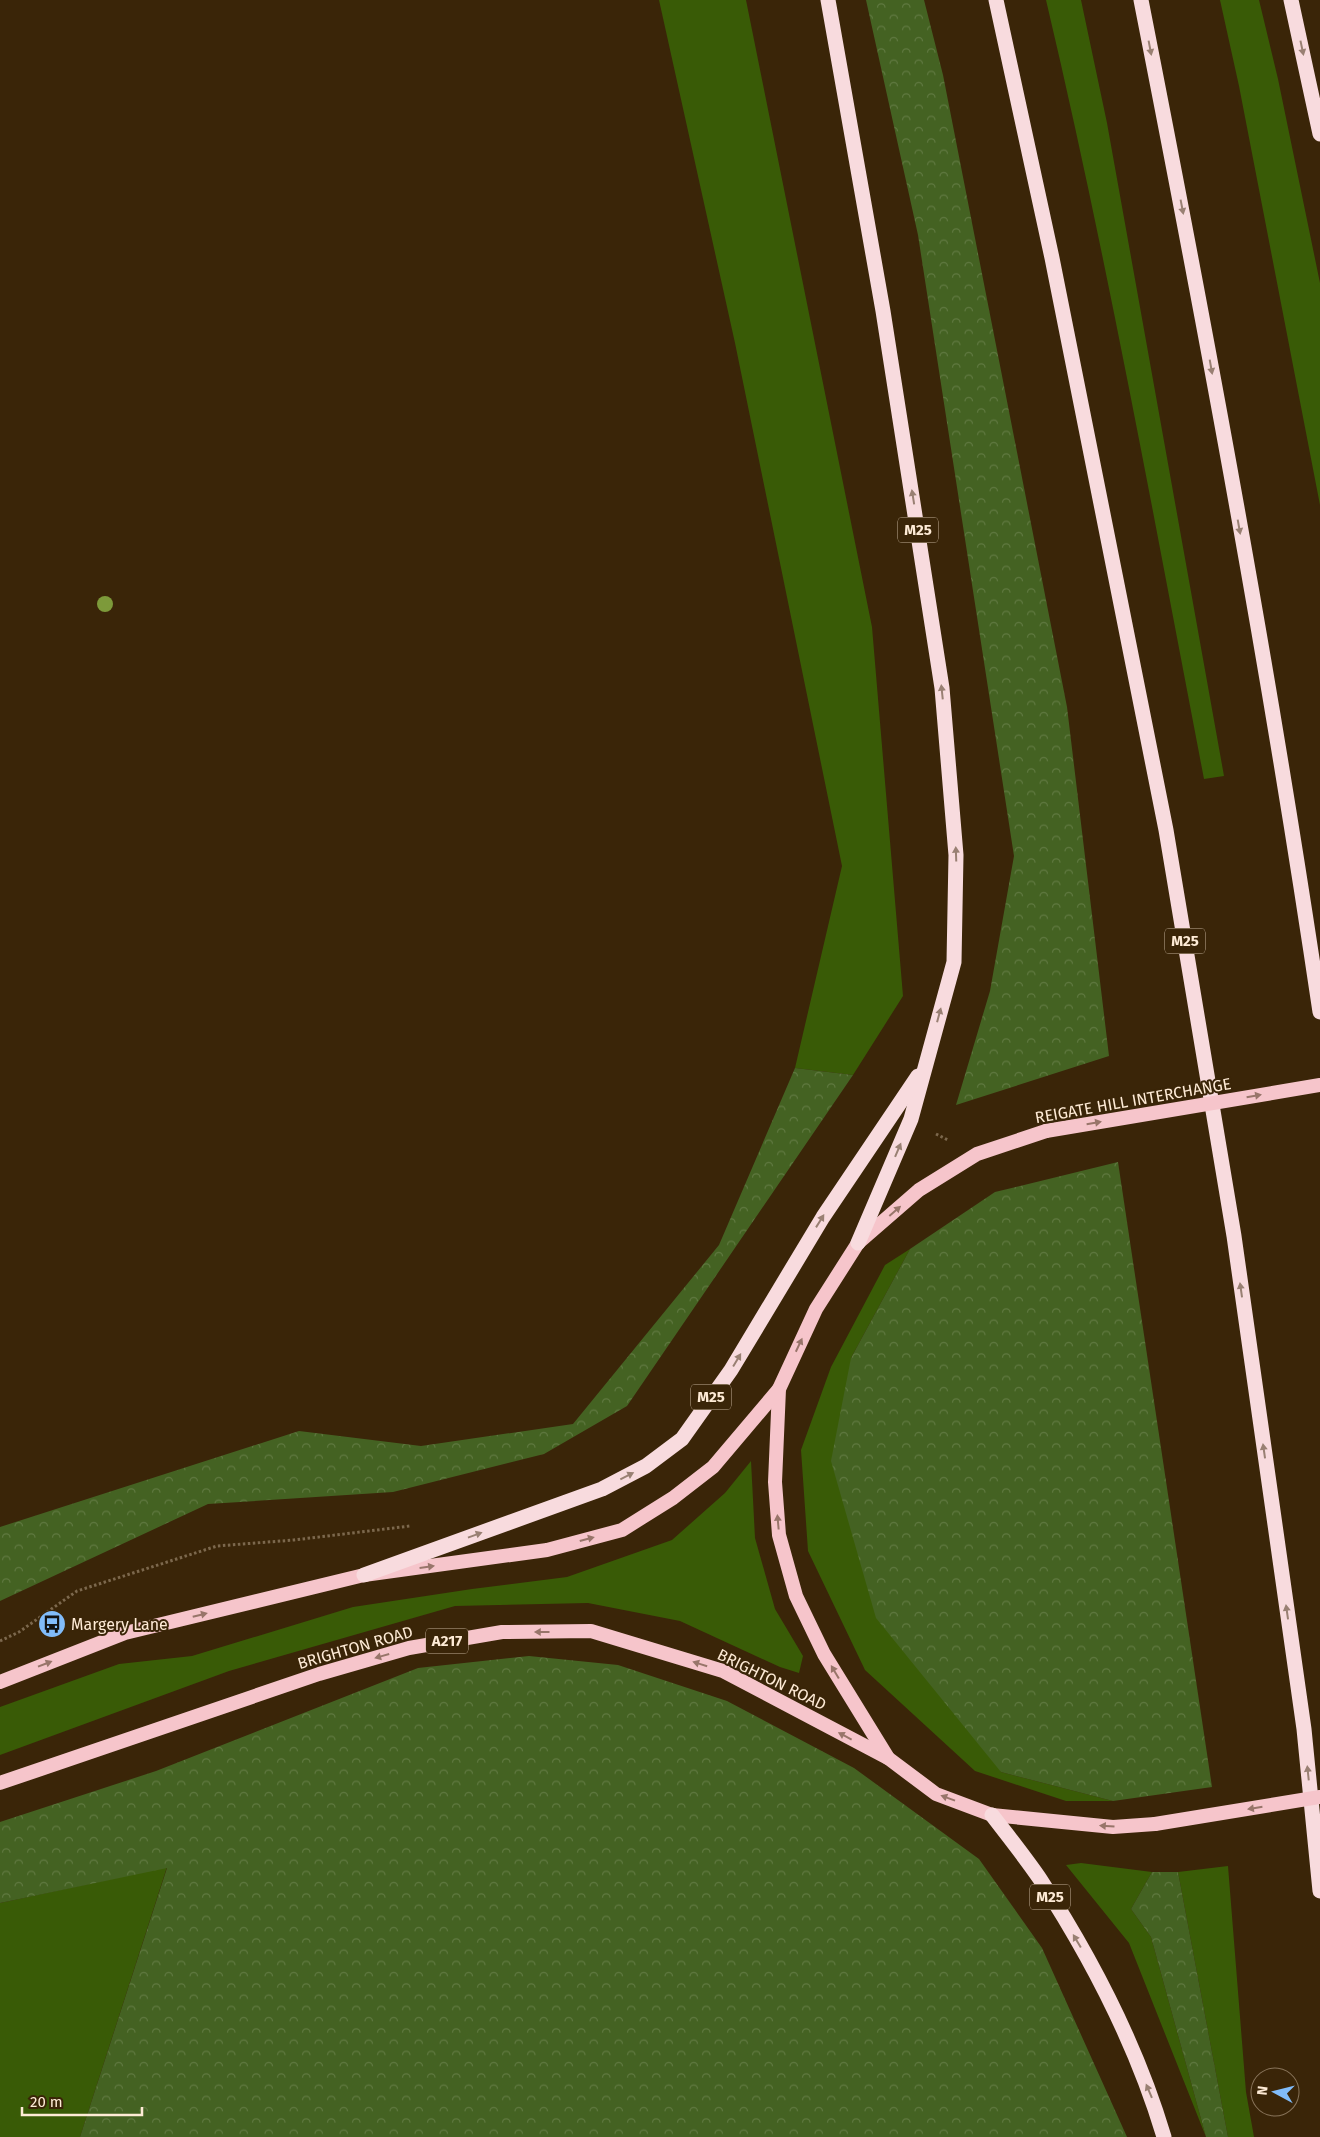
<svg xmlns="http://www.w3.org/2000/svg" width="1320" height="2137" viewBox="0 0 1320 2137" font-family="'Fira Sans',sans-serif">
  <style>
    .grass { fill: #395b06 }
    .forest { fill: url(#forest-crowns) }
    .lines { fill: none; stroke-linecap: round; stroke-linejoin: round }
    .path { stroke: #7c684d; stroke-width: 3; stroke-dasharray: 2.5 2.5; stroke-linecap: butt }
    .trunk { stroke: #f6c5cb; stroke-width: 14 }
    .motorway { stroke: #f8dbde; stroke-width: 15 }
    .trunk-bridge { stroke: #f6c5cb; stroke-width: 14 }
    .tree { fill: #7d9a3a }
    .oneway { fill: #998073 }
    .oneway2 { fill: #98756a }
    .labels { text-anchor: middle; stroke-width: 4; stroke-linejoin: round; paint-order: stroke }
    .shield { fill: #3a2508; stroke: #c3b098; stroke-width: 1 }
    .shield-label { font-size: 15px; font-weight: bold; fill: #feebd6 }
    .street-label { font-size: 16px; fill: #feebd6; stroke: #3a2508 }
    .poi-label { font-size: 16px; fill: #feebd6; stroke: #3a2508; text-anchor: start }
  </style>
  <defs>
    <pattern id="forest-crowns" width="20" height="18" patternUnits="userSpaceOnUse" patternTransform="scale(1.25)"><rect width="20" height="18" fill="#446222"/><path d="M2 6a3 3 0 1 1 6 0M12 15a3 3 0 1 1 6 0" fill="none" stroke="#607941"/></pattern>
  </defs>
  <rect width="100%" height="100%" fill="#3a2508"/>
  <g class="grass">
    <path d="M659 0H746L872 627 903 996 853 1075 795 1068 842 866 735 343Z"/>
    <path d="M1046 0H1081L1107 123 1224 776 1204 779C1154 519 1107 258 1046 0Z"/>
    <path d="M1220 0H1259L1278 79 1320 283V505L1239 86Z"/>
    <path d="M910 1249 851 1358 1001 1772 1113 1801H1066L975 1771 865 1670 808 1551 801 1450 831 1367 885 1265Z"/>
    <path d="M751 1461 755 1538 775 1609 803 1656 799 1673 780 1667 680 1621 588 1603 455 1606 229 1671 0 1755V1707L119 1664 192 1656 353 1607 472 1589 567 1577 672 1540 725 1493Z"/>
    <path d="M1081 1863 1152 1872 1131 1909 1151 1937 1206 2137 1129 1943 1066 1865Z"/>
    <path d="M1228 1866 1246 2092 1254 2137H1228L1178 1872Z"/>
    <path d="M167 1867 80 2137H0V1903Z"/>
  </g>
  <g class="forest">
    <path d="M866 0H924L943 75 1067 707 1109 1056 956 1105 990 991 1014 856 918 235Z"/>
    <path d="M795 1068 853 1075 627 1406 544 1454 393 1492 208 1504 0 1601V1527L299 1431 421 1446 573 1424 719 1245Z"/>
    <path d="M1118 1162 1212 1787 1113 1801 1001 1772 876 1618 831 1461 851 1358 910 1249 995 1192Z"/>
    <path d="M529 1656 618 1665 727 1701 854 1768 979 1859 1042 1948 1127 2137H80L167 1868 0 1903V1822L156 1771 418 1668Z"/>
    <path d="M1152 1872H1178L1228 2137H1206L1151 1937 1131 1909Z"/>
  </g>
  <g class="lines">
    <g class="path">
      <path d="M936 1134 948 1140"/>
      <path d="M0 1641 19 1632 77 1591 217 1546 294 1540 410 1526"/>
    </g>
    <g class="trunk">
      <path d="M1046 1131 977 1154 919 1190 858 1243 816 1309 779 1389 775 1482 779 1535 796 1596 824 1654 888 1758 936 1794 992 1815 1113 1827 1155 1824"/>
      <path d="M0 1682 125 1633 364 1575 547 1550 622 1530 673 1498 713 1467 779 1389"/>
      <path d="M0 1783 319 1674 409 1648 502 1632 591 1631 723 1671 888 1758"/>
    </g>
    <g class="motorway">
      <path d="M828 0 883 311 942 688 956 855 954 962 911 1119 858 1243"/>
      <path d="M996 0 1052 258 1166 830 1234 1236 1304 1729 1320 1891"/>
      <path d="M1141 0C1207 336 1270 673 1320 1012"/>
      <path d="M1291 0 1320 134"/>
      <path d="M364 1575 602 1489 646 1466 682 1439 731 1370 823 1217 918 1076"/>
      <path d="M992 1815C1008 1836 1025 1857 1040 1879 1092 1959 1137 2046 1164 2137"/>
    </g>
    <g class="trunk-bridge">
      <path d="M1046 1131 1320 1085"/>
      <path d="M1155 1824 1320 1797"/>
    </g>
  </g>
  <circle class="tree" cx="105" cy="604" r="8"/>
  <defs><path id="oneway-solid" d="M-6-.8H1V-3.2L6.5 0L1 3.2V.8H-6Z" transform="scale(1.25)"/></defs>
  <g class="oneway">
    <use href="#oneway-solid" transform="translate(1150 48) rotate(79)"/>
    <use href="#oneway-solid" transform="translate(1302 48) rotate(78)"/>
    <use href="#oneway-solid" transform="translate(1182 207) rotate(79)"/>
    <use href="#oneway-solid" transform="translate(1211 367) rotate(80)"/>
    <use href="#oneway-solid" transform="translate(913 497) rotate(-99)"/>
    <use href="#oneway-solid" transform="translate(1239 527) rotate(80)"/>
    <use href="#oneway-solid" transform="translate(942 692) rotate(-96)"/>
    <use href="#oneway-solid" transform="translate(956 854) rotate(-92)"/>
    <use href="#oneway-solid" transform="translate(939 1015) rotate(-75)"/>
    <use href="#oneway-solid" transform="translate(898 1150) rotate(-67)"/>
    <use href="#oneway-solid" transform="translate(820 1221) rotate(-58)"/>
    <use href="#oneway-solid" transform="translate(1241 1290) rotate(-98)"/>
    <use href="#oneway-solid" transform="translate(737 1360) rotate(-59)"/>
    <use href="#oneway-solid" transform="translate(1264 1451) rotate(-98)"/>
    <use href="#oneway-solid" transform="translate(627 1476) rotate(-27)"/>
    <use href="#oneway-solid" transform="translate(475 1535) rotate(-20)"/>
    <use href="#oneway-solid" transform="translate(1287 1612) rotate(-98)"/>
    <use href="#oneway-solid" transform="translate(1308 1773) rotate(-96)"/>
    <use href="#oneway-solid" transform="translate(1077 1941) rotate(-121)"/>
    <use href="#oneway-solid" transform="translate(1149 2091) rotate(-113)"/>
  </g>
  <g class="oneway2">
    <use href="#oneway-solid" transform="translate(1254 1096) rotate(-10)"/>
    <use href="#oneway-solid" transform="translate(1094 1123) rotate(-10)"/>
    <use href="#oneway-solid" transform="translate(895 1211) rotate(-41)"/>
    <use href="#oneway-solid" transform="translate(799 1345) rotate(-65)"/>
    <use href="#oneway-solid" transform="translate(778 1522) rotate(-95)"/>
    <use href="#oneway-solid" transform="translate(587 1539) rotate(-15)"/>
    <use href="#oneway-solid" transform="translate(427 1567) rotate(-8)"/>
    <use href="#oneway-solid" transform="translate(200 1615) rotate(-14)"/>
    <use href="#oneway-solid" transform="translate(542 1632) rotate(180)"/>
    <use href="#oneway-solid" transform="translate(382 1656) rotate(164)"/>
    <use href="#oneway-solid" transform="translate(45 1664) rotate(-21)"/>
    <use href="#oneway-solid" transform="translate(700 1664) rotate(-163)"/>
    <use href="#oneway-solid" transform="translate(835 1672) rotate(-121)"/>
    <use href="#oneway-solid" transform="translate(845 1736) rotate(-152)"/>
    <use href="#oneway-solid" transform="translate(948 1798) rotate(-160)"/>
    <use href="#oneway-solid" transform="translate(1255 1808) rotate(171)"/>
    <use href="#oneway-solid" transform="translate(1107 1826) rotate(-176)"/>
  </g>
  <defs>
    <g id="bus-disc" transform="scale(1.4375)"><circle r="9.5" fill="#81bcfa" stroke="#3a2508"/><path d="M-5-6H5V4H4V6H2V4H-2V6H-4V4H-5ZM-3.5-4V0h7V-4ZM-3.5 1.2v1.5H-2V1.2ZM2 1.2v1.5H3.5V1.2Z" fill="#111"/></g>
  </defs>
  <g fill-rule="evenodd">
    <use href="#bus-disc" x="52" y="1624"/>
  </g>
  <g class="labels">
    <g class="shield">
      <rect x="898" y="517.5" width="40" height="25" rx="4"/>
      <rect x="1165" y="928.5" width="40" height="25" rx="4"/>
      <rect x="691" y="1384.5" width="40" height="25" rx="4"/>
      <rect x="426" y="1628.5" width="42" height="25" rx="4"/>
      <rect x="1030" y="1884.5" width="40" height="25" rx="4"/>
    </g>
    <g class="shield-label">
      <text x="918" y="535">M25</text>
      <text x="1185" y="946">M25</text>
      <text x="711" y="1402">M25</text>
      <text x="447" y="1646">A217</text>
      <text x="1050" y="1902">M25</text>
    </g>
    <g class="street-label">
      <text transform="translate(1133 1100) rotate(-10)" y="6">REIGATE HILL INTERCHANGE</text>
      <text transform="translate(355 1647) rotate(-16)" y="6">BRIGHTON ROAD</text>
      <text transform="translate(772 1679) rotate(26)" y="6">BRIGHTON ROAD</text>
    </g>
    <g class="poi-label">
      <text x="71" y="1630">Margery Lane</text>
    </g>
  </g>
  <g transform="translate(1275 2092) rotate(277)"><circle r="24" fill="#3a2508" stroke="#88745a"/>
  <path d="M0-4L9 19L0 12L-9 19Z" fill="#81bcfa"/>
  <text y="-8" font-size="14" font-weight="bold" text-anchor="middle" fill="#feebd6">N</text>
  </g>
  <path d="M22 2107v8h120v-8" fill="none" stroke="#feebd6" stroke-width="2.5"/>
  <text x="30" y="2107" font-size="15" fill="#feebd6" stroke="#3a2508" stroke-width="4" paint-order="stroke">20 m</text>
</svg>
